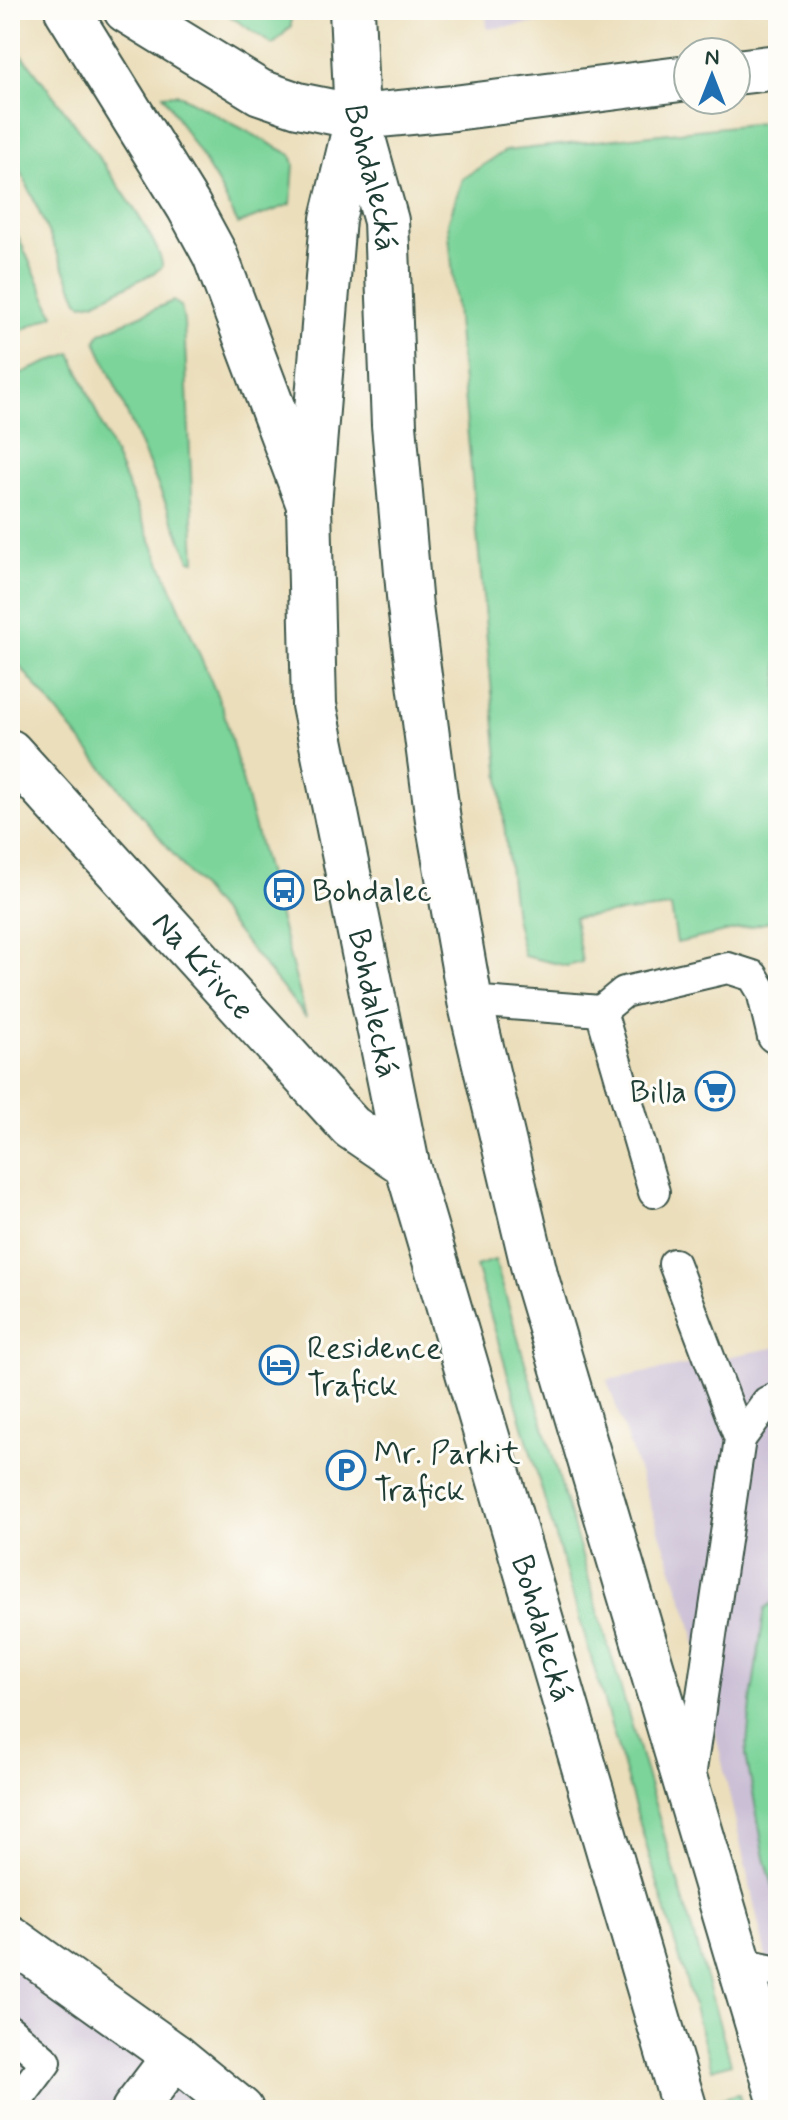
<svg xmlns="http://www.w3.org/2000/svg" width="788" height="2120" viewBox="0 0 788 2120" font-family="Mynerve,sans-serif">
  <style>
    .industrial { fill: #cbbfd5 }
    .green { fill: #7bd49a; stroke: #4d8867; stroke-width: 2 }
    .lines { fill: none; stroke-linecap: round; stroke-linejoin: round }
    .service-casing { stroke: #3e5548; stroke-width: 34 }
    .minor-casing { stroke: #3e5548; stroke-width: 48 }
    .tertiary-casing { stroke: #3e5548; stroke-width: 48 }
    .secondary-casing { stroke: #3e5548; stroke-width: 48 }
    .service { stroke: #fff; stroke-width: 30 }
    .minor { stroke: #fff; stroke-width: 44 }
    .tertiary { stroke: #fff; stroke-width: 44 }
    .secondary { stroke: #fff; stroke-width: 44 }
    .labels { text-anchor: middle; stroke-width: 6; stroke-linejoin: round; paint-order: stroke }
    .street-label { font-size: 32px; fill: #1f3d34; stroke: #fdfcf7 }
    .poi-label { font-size: 32px; fill: #1f3d34; stroke: #fdfcf7; text-anchor: start }
  </style>
  <rect width="100%" height="100%" fill="#fdfcf7"/>
  <filter id="ink" filterUnits="userSpaceOnUse"><feTurbulence type="fractalNoise" baseFrequency=".0125" numOctaves="2"/><feDisplacementMap in="SourceGraphic" scale="16" xChannelSelector="R" yChannelSelector="G"/><feConvolveMatrix kernelMatrix="1 2 1 2 8 2 1 2 1" color-interpolation-filters="sRGB"/></filter>
  <filter id="wash" filterUnits="userSpaceOnUse"><feTurbulence type="fractalNoise" baseFrequency=".006" numOctaves="4" result="noise"/><feDisplacementMap in="SourceGraphic" scale="32" xChannelSelector="R" yChannelSelector="G"/><feGaussianBlur stdDeviation="1.8" result="paint"/><feColorMatrix in="noise" values="0 0 0 0 0 0 0 0 0 0 0 0 0 0 0 0 0 1.4 0 .05"/><feComposite in="paint" operator="in"/></filter>
  <g filter="url(#wash)">
    <rect width="100%" height="100%" fill="#ebdebb"/>
    <g class="industrial">
      <path d="M486 10H650L487 29Z"/>
      <path d="M778 1347V2010L690 1620 607 1380Z"/>
      <path d="M10 1960 189 2095 208 2110H10Z"/>
    </g>
    <g class="green">
      <path d="M221 10H291V26L273 45Z"/>
      <path d="M10 42 28 62C51 93 165 239 162 267L154 273 94 302 82 304 78 300 10 146Z"/>
      <path d="M178 94 291 155 294 164 291 204 238 224 217 182 163 95Z"/>
      <path d="M778 121V920L677 943 671 907 574 918 582 962 567 966 524 956 515 917 505 833 448 223 462 179 505 151Z"/>
      <path d="M10 219 54 315 10 336Z"/>
      <path d="M173 301 181 306 184 322 195 561 190 560 96 341 100 333Z"/>
      <path d="M71 353 223 709 306 1017 10 654V378Z"/>
      <path d="M495 1260 731 2063 712 2069 476 1266Z"/>
      <path d="M776 1601 778 1602V1903L765 1858 746 1755 752 1693 765 1608Z"/>
      <path d="M739 2094 744 2110H722L719 2099Z"/>
    </g>
  </g>
  <g filter="url(#ink)">
    <g class="lines">
      <g class="service-casing">
        <g id="service">
          <path d="M470 1001 601 1011 654 1192"/>
          <path d="M601 1011 624 992 728 968 753 976 762 991 773 1037"/>
          <path d="M674 1264 740 1439 690 1777"/>
          <path d="M740 1439 767 1402 778 1397"/>
          <path d="M740 1964 778 1972"/>
          <path d="M10 2031 46 2062 10 2110"/>
        </g>
      </g>
      <g class="minor-casing">
        <g id="minor">
          <path d="M736 72 778 67"/>
          <path d="M357 117 454 108 688 78"/>
          <path id="s1" d="M10 752 351 1127 407 1165"/>
          <path d="M10 1938 175 2056 241 2110"/>
          <path d="M134 2110 175 2056"/>
        </g>
      </g>
      <g class="tertiary-casing">
        <g id="tertiary">
          <path d="M67 10 189 207 215 255 309 505"/>
          <path d="M126 10 260 92 298 105 357 117"/>
        </g>
      </g>
      <g class="secondary-casing">
        <g id="secondary">
          <path id="s2" d="M352 10 357 117 386 221 394 425 410 607 438 820 470 1001 536 1278 778 2093"/>
          <path id="s3" d="M357 119 333 219 309 505 314 705 407 1165 685 2110"/>
        </g>
      </g>
      <use href="#service" class="service"/>
      <use href="#minor" class="minor"/>
      <use href="#tertiary" class="tertiary"/>
      <use href="#secondary" class="secondary"/>
    </g>
  </g>
  <defs>
    <g id="bus-ring" transform="scale(2)"><circle r="9.5" fill="#fdfcf7" stroke="#1f6fb2" stroke-width="1.5"/><path d="M-5-6H5V4H4V6H2V4H-2V6H-4V4H-5ZM-3.5-4V0h7V-4ZM-3.5 1.2v1.5H-2V1.2ZM2 1.2v1.5H3.5V1.2Z" fill="#1f6fb2"/></g>
    <g id="supermarket-ring" transform="scale(2)"><circle r="9.5" fill="#fdfcf7" stroke="#1f6fb2" stroke-width="1.5"/><path d="M-6-5.5h2.5l.6 2H6L4.5 2H-2.5L-4.4-4H-6ZM-1.5 3.2a1.3 1.3 0 1 0 .1 0ZM3 3.2a1.3 1.3 0 1 0 .1 0Z" fill="#1f6fb2"/></g>
    <g id="hotel-ring" transform="scale(2)"><circle r="9.5" fill="#fdfcf7" stroke="#1f6fb2" stroke-width="1.5"/><path d="M-6-4.5h1.5V1H6V5H4.5V3h-9V5H-6ZM-4 0a1.8 1.8 0 1 1 3.6 0ZM.5 0V-2.5h3Q6-2.5 6 0Z" fill="#1f6fb2"/></g>
    <g id="parking-ring" transform="scale(2)"><circle r="9.5" fill="#fdfcf7" stroke="#1f6fb2" stroke-width="1.5"/><path d="M-3.5-5.5H1a3.5 3.5 0 0 1 0 7H-1V5.5H-3.5ZM-1-3.4V-.6H.8a1.4 1.4 0 0 0 0-2.8Z" fill="#1f6fb2"/></g>
  </defs>
  <g fill-rule="evenodd">
    <use href="#bus-ring" x="284" y="890"/>
    <use href="#supermarket-ring" x="715" y="1091"/>
    <use href="#hotel-ring" x="279" y="1365"/>
    <use href="#parking-ring" x="346" y="1470"/>
  </g>
  <g class="labels">
    <g class="street-label">
      <text dy="11" stroke="none"><textPath href="#s2" startOffset="170">Bohdalecká</textPath></text>
      <text dy="11" stroke="none"><textPath href="#s1" startOffset="288">Na Křivce</textPath></text>
      <text dy="11" stroke="none"><textPath href="#s3" startOffset="894">Bohdalecká</textPath></text>
      <text dy="11" stroke="none"><textPath href="#s3" startOffset="1542">Bohdalecká</textPath></text>
    </g>
    <g class="poi-label">
      <text x="312" y="901">Bohdalec</text>
      <text x="687" y="1102" text-anchor="end">Billa</text>
      <text x="307" y="1358">Residence<tspan x="307" dy="37">Trafick</tspan></text>
      <text x="374" y="1463">Mr. Parkit<tspan x="374" dy="37">Trafick</tspan></text>
    </g>
  </g>
  <rect width="788" height="2120" fill="none" stroke="#fdfcf7" stroke-width="40"/>
  <g transform="translate(712 76)"><circle r="38" fill="#fdfcf7" stroke="#a4b0a9" stroke-width="2"/>
  <path d="M0-6L14 30L0 20L-14 30Z" fill="#1f6fb2"/>
  <text y="-12" font-size="22" font-weight="bold" text-anchor="middle" fill="#1f3d34">N</text>
  </g>
</svg>
